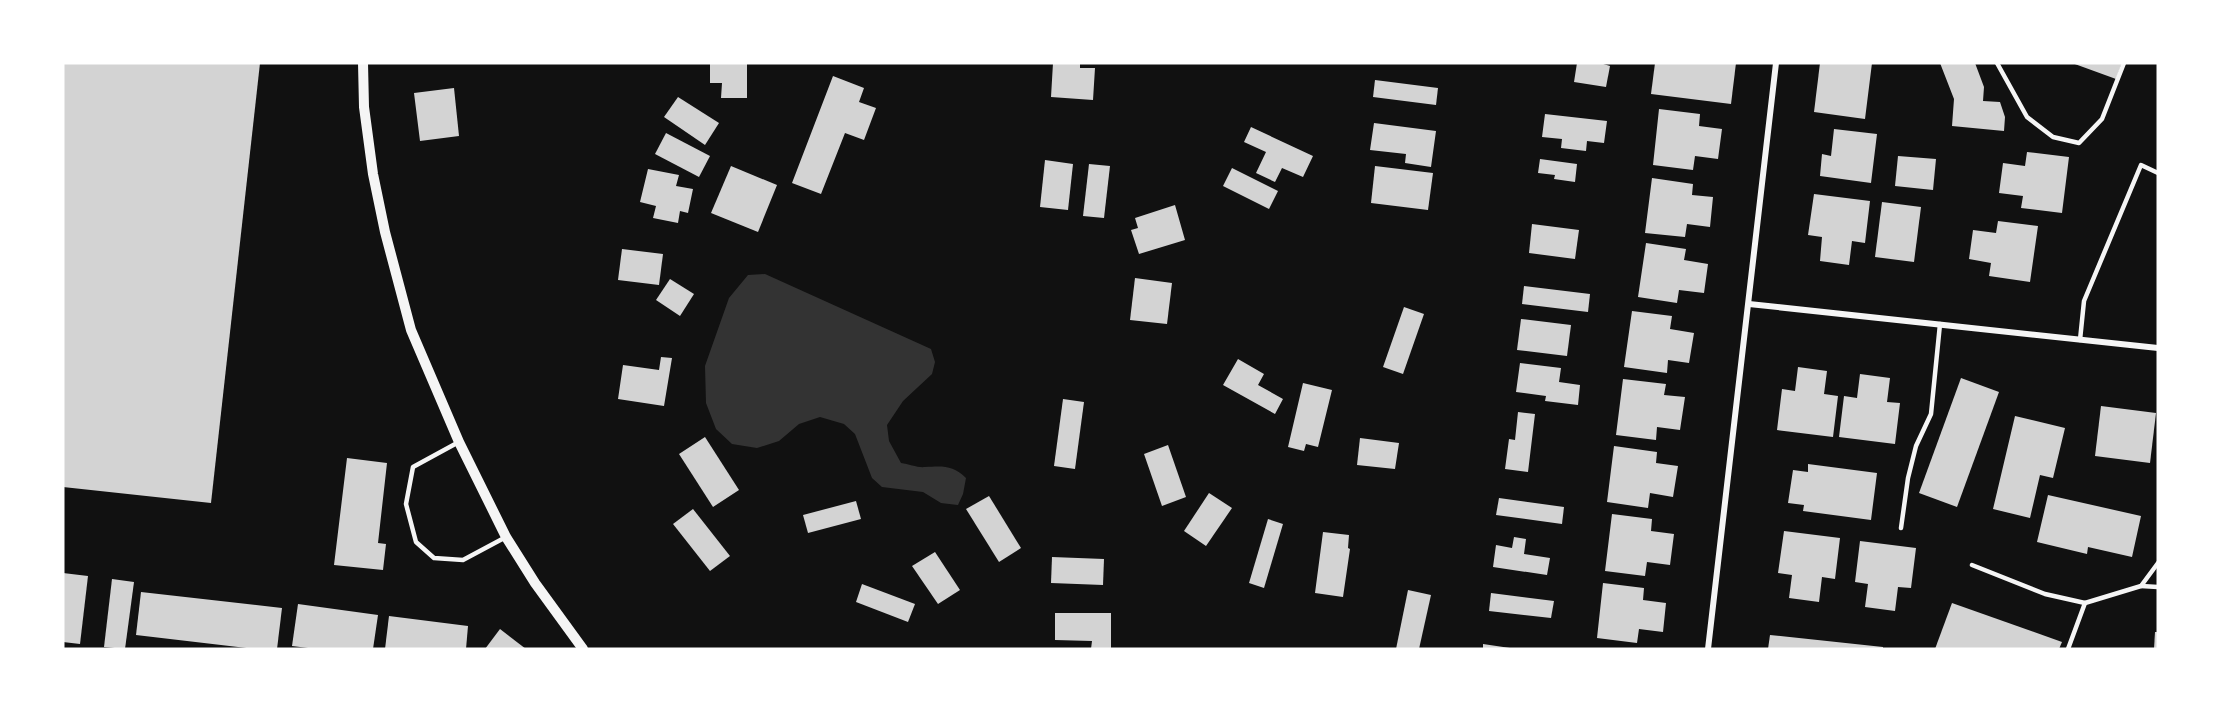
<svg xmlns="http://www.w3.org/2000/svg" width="2221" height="712" viewBox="0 0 2221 712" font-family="'Noto Sans',sans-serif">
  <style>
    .water { fill: #333 }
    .building { fill: #d3d3d3 }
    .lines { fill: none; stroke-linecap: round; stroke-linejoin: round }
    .service { stroke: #f5f5f5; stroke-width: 4.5 }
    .minor { stroke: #f5f5f5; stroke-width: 6 }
    .tertiary { stroke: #f5f5f5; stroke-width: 10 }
  </style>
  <rect width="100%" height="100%" fill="#111"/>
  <path class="water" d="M765 274 931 349 935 362 932 374 903 401 887 425 889 441 901 463C909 464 918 468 925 467 943 466 953 465 966 478L963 494 958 505 941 503 923 492 882 487 872 478 855 434 844 424 820 417 799 424 779 441 757 448 732 444 716 429 706 403 705 366 729 298 748 275Z"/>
  <g class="building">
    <path d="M63 63H260L211 503 63 487Z"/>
    <path d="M710 63H747V98H721L722 83H710Z"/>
    <path d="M1053 63H1080V68H1095L1093 100 1051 97Z"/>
    <path d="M1577 63H1600L1610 66 1606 87 1574 82Z"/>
    <path d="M1655 63H1736L1731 104 1651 94Z"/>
    <path d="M1820 63H1872L1865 119 1814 112Z"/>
    <path d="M1940 63H1975L1984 87 1983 101 2000 102 2005 117 2004 131 1952 126 1954 99Z"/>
    <path d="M2072 63H2122L2116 79Z"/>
    <path d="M833 76 864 88 859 102 876 108 864 140 845 133 821 194 792 183Z"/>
    <path d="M1375 80 1438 88 1436 105 1373 97Z"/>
    <path d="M454 88 459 136 420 141 414 93Z"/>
    <path d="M678 97 719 123 705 145 664 117Z"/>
    <path d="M1659 109 1700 114 1699 126 1722 129 1718 159 1695 156 1693 170 1653 165Z"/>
    <path d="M1545 114 1607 121 1604 143 1587 141 1586 151 1561 148 1562 139 1542 137Z"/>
    <path d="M1374 123 1436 131 1431 167 1405 163 1406 154 1370 150Z"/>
    <path d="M1251 127 1313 156 1303 177 1282 168 1275 182 1256 173 1266 152 1244 142Z"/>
    <path d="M1834 129 1877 134 1871 183 1820 176 1822 154 1831 156Z"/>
    <path d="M666 133 710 156 699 177 655 154Z"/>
    <path d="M2027 152 2069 157 2062 213 2021 208 2023 196 1999 193 2003 163 2025 166Z"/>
    <path d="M1898 156 1936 159 1933 190 1895 186Z"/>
    <path d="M1540 159 1577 164 1575 182 1554 179 1555 175 1538 173Z"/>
    <path d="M1045 160 1073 164 1068 210 1040 207Z"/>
    <path d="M1089 164 1110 166 1104 218 1083 216Z"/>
    <path d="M731 166 777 185 758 232 711 213Z"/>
    <path d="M1375 166 1433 173 1428 210 1371 203Z"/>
    <path d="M1232 168 1278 191 1269 209 1223 186Z"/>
    <path d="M648 169 679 175 676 186 693 189 688 213 680 211 678 223 653 218 656 206 640 202Z"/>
    <path d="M1652 178 1693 184 1692 195 1713 197 1710 227 1687 224 1685 237 1645 233Z"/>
    <path d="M1814 194 1870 201 1865 243 1852 241 1849 265 1820 261 1822 237 1808 235Z"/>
    <path d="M1882 202 1921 207 1914 262 1875 257Z"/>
    <path d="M1175 205 1185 240 1139 254 1131 230 1138 228 1135 218Z"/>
    <path d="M1998 221 2038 226 2030 282 1989 276 1991 263 1969 259 1973 230 1996 233Z"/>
    <path d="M1532 224 1579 230 1575 259 1529 253Z"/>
    <path d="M1646 243 1686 249 1684 260 1708 264 1704 293 1679 290 1677 303 1638 297Z"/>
    <path d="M622 249 663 254 659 285 618 280Z"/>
    <path d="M1135 278 1172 283 1167 324 1130 320Z"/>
    <path d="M670 279 694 294 680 316 656 300Z"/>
    <path d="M1524 286 1590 294 1588 312 1522 304Z"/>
    <path d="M1404 307 1424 314 1403 374 1383 367Z"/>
    <path d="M1632 311 1672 316 1670 329 1694 333 1689 363 1668 360 1667 373 1624 367Z"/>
    <path d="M1521 319 1571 325 1567 356 1517 350Z"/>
    <path d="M661 357 672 358 664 406 618 399 623 365 659 370Z"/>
    <path d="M1238 359 1264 374 1258 385 1283 399 1275 414 1223 385Z"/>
    <path d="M1520 363 1561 368 1559 382 1580 385 1578 405 1545 401 1546 396 1516 392Z"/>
    <path d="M1798 367 1827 371 1824 394 1838 396 1833 437 1777 430 1782 389 1795 391Z"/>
    <path d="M1860 374 1890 378 1887 402 1900 403 1895 444 1839 437 1844 396 1857 398Z"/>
    <path d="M1961 378 1999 392 1957 507 1919 493Z"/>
    <path d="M1623 379 1666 384 1664 395 1685 397 1680 430 1657 427 1656 440 1616 435Z"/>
    <path d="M1303 383 1332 390 1318 447 1306 444 1304 451 1288 447Z"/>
    <path d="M1063 399 1084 402 1075 469 1054 466Z"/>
    <path d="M2101 406 2156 413 2150 463 2095 456Z"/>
    <path d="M1518 412 1535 414 1528 472 1505 469 1509 439 1515 440Z"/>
    <path d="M2015 416 2065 428 2053 478 2040 475 2030 518 1993 509Z"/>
    <path d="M705 437 739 490 713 507 679 454Z"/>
    <path d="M1360 438 1399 443 1395 469 1357 465Z"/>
    <path d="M1168 445 1186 497 1162 506 1144 454Z"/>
    <path d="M1614 446 1657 452 1656 463 1678 466 1673 497 1650 493 1648 508 1607 502Z"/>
    <path d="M347 458 387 463 378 543 386 544 383 570 334 565Z"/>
    <path d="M1808 464 1877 473 1871 520 1803 511 1804 505 1788 503 1793 470 1808 472Z"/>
    <path d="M1209 493 1232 508 1206 546 1184 531Z"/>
    <path d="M2048 495 2141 516 2132 557 2088 547 2087 554 2037 542Z"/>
    <path d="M989 496 1021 548 999 562 966 509Z"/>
    <path d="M1499 498 1564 507 1562 524 1496 515Z"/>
    <path d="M856 501 861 519 808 533 803 515Z"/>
    <path d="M693 509 730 556 710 571 673 524Z"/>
    <path d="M1612 514 1652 519 1651 531 1674 534 1670 565 1647 562 1645 576 1605 571Z"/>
    <path d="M1268 519 1283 524 1264 588 1249 583Z"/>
    <path d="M1784 531 1840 538 1835 579 1822 577 1819 602 1789 598 1792 575 1778 573Z"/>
    <path d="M1323 532 1349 535 1348 548 1350 549 1343 597 1315 593Z"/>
    <path d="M1514 537 1526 539 1524 554 1550 558 1547 575 1493 567 1496 545 1512 548Z"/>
    <path d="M1860 541 1916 548 1911 588 1898 587 1895 611 1865 607 1868 584 1855 582Z"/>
    <path d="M935 552 960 590 938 604 912 566Z"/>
    <path d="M1052 557 1104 559 1103 585 1051 583Z"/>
    <path d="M63 573 88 576 80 644 63 642Z"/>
    <path d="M112 579 134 582 125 649 104 647Z"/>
    <path d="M1603 583 1644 588 1643 600 1666 603 1663 632 1639 629 1637 643 1597 638Z"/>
    <path d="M862 584 915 604 908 622 856 602Z"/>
    <path d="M1408 590 1431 595 1419 649H1396Z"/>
    <path d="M141 592 282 608 277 649H255L136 635Z"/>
    <path d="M1491 593 1554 601 1551 618 1489 611Z"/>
    <path d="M1952 603 2062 642 2059 649H1935Z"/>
    <path d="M298 604 378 615 373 649H316L292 646Z"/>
    <path d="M1055 613H1111V649H1091L1092 641 1055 640Z"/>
    <path d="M389 616 468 626 466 649H385Z"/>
    <path d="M500 629 526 649H485Z"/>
    <path d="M2155 632H2158V649H2154Z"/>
    <path d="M1770 635 1883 647V649H1768Z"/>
    <path d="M1483 644 1510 648V649H1483Z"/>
  </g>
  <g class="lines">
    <g class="service">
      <path d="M1997 63 2027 117 2053 137 2079 143 2102 119 2124 63"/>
      <path d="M2080 340 2084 301 2141 165 2158 173"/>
      <path d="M457 443 413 467 406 504 416 542 434 558 463 560 506 537"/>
      <path d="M1901 528 1908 478 1916 446 1931 414 1940 324"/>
      <path d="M1972 565 2045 594 2085 603"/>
      <path d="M2141 586 2158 587"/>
      <path d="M2068 649 2085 603 2141 586 2158 563"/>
    </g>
    <g class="minor">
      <path d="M1749 304 2158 348"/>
      <path d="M1708 649 1776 63"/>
    </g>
    <path class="tertiary" d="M363 63 364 107 373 174 385 232 411 330 459 442 506 537 535 583 583 649"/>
  </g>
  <rect width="2221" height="712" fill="none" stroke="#ffffff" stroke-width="129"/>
</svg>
